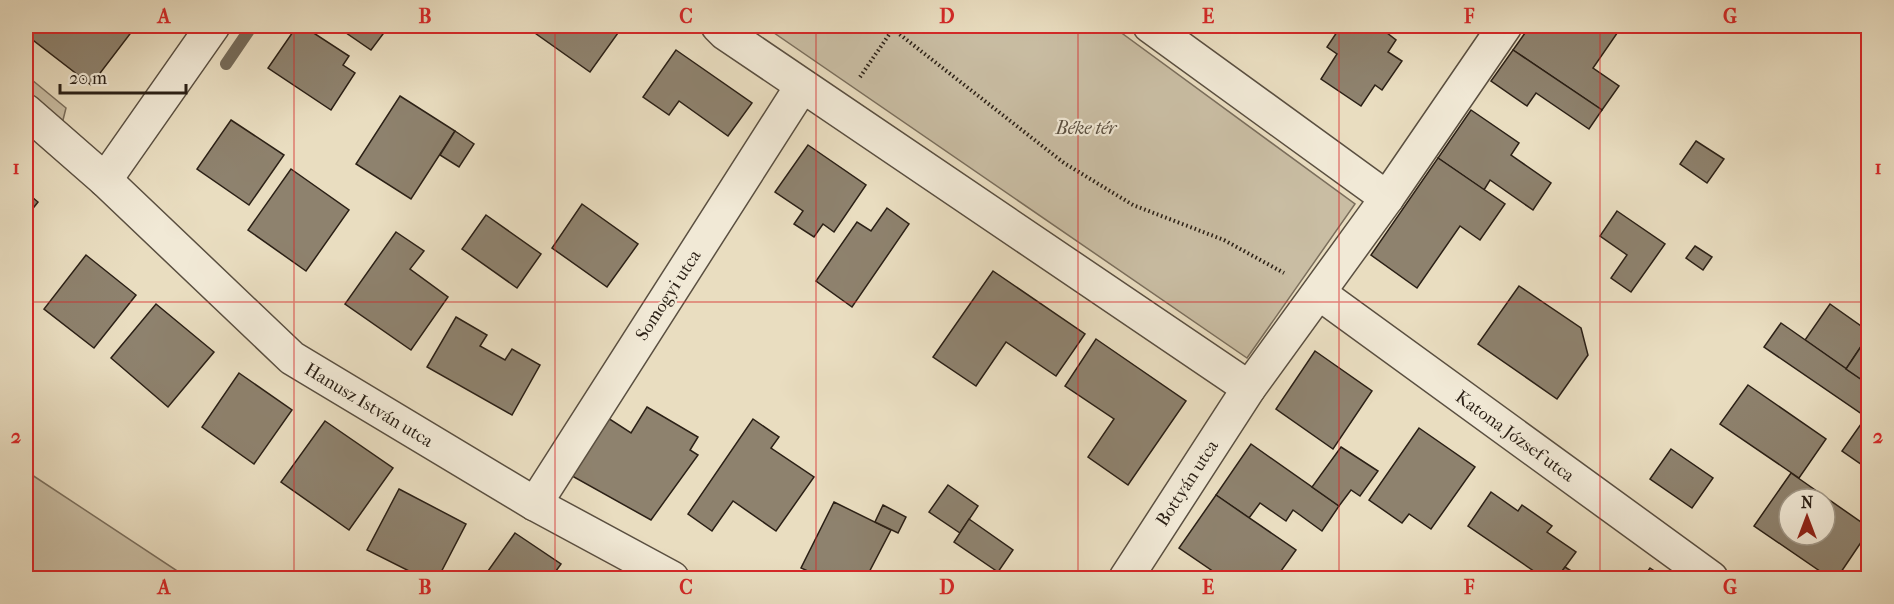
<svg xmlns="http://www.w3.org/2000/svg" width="1894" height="604" viewBox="0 0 1894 604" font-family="'IM FELL French Canon',serif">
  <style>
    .green { fill: #c9bda3; stroke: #7a6e5c; stroke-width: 1.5 }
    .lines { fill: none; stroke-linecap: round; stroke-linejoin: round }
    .stream { stroke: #766b59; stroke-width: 12 }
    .building { fill: #8e826e; stroke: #2b2016; stroke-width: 1.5; fill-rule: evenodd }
    .minor-casing { stroke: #5a4f40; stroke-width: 36 }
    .path { stroke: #2b2016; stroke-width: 4; stroke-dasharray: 1.5 3; stroke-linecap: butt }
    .minor { stroke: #f1e9d6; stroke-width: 33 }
    .grid { fill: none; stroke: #d62828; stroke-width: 1.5; stroke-opacity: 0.55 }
    .labels { text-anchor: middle; stroke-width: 4.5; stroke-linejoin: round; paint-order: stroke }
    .park-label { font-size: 18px; font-style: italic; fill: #5a4f40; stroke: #f1e9d6 }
    .street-label { font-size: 18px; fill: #2b2016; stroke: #f1e9d6 }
    .neatline { fill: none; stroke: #d62828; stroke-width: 2 }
    .grid-label { font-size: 20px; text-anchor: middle; font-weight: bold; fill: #d62828 }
  </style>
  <rect width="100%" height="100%" fill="#e9ddc0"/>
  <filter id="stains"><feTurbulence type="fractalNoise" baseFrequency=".00333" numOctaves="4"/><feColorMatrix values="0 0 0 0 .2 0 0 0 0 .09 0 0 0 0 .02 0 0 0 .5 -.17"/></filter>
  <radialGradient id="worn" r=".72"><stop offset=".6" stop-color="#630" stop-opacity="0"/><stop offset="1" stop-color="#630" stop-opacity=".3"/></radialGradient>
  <g class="green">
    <path d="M764 26H1112L1355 204 1247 358Z"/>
    <path d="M26 75 66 108 63 120 52 122 26 99Z"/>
    <path d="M26 471 188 578H26Z"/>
  </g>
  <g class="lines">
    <path class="stream" d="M226 64 252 26"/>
  </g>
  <g class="building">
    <path d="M37 26H127L133 30 91 85 29 37Z"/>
    <path d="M297 26H303L349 56 343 65 355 73 331 110 268 68Z"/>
    <path d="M336 26H389L371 50Z"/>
    <path d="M525 26H607L618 33 590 72Z"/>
    <path d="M1341 26 1354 31 1358 26H1378L1396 40 1388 52 1402 61 1382 90 1375 85 1361 106 1321 79 1337 54 1327 47Z"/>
    <path d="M1530 26H1616L1620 29 1593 68 1619 86 1602 110 1513 50Z"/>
    <path d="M676 50 752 103 728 136 679 101 669 115 643 97Z"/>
    <path d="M1513 50 1602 110 1589 129 1536 93 1527 106 1491 81Z"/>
    <path d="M400 96 455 131 411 199 356 164Z"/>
    <path d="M1471 110 1519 143 1511 155 1551 183 1533 210 1490 180 1484 190 1438 158Z"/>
    <path d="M231 120 284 155 249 205 197 169Z"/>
    <path d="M455 131 474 144 459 167 440 155Z"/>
    <path d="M1696 141 1724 159 1707 183 1680 164Z"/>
    <path d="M808 145 866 185 834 232 823 224 814 237 794 224 803 211 775 192Z"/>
    <path d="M1438 158 1505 204 1480 240 1460 226 1417 288 1371 255Z"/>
    <path d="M291 169 349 210 306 271 248 230Z"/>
    <path d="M26 192 38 202 26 217Z"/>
    <path d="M582 204 638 244 607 287 552 248Z"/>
    <path d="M887 208 909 224 852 307 816 281 857 222 871 231Z"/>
    <path d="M1617 211 1665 244 1631 292 1611 278 1627 255 1600 236Z"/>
    <path d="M486 215 541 254 517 288 462 249Z"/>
    <path d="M396 232 424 251 410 269 448 297 411 350 345 304Z"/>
    <path d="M1695 246 1712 257 1703 270 1686 258Z"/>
    <path d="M86 255 136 295 94 348 44 309Z"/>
    <path d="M993 271 1085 334 1056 376 1006 342 976 386 933 357Z"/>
    <path d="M1519 286 1581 328 1588 355 1557 399 1478 344Z"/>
    <path d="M156 304 214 352 168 407 111 358Z"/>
    <path d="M1830 304 1868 331V336L1846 369 1805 340Z"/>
    <path d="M456 317 487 335 480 346 505 360 512 349 540 365 512 415 427 367Z"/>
    <path d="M1781 323 1868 384V469L1842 451 1866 417 1764 347Z"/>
    <path d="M1096 339 1186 401 1128 485 1088 457 1114 419 1065 386Z"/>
    <path d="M1866 339 1868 341V384L1846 369Z"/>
    <path d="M1315 351 1372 391 1333 449 1276 409Z"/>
    <path d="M239 373 292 410 254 464 202 427Z"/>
    <path d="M1748 385 1826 439 1799 478 1720 424Z"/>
    <path d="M647 407 698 437 690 450 698 455 651 520 565 472 605 416 631 433Z"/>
    <path d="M753 419 779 437 771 448 814 477 776 531 733 501 712 531 688 514Z"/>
    <path d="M325 421 393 468 349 530 281 482Z"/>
    <path d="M1419 428 1475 467 1431 529 1409 514 1402 523 1369 500Z"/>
    <path d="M1251 444 1339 506 1322 531 1293 510 1286 521 1260 503 1249 518 1216 495Z"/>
    <path d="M1341 447 1378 471 1360 496 1351 490 1339 506 1312 487Z"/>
    <path d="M1671 449 1713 478 1692 508 1650 479Z"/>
    <path d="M1791 473 1868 527V532L1837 578H1830L1754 526ZM1789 499H1825V535H1789Z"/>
    <path d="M948 485 978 506 960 533 929 512Z"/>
    <path d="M399 489 466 524 438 578H423L367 550Z"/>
    <path d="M1491 492 1518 511 1522 505 1552 526 1547 532 1576 552 1557 578H1544L1468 526Z"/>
    <path d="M1216 495 1296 550 1276 578H1223L1179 548Z"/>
    <path d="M834 502 891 530 866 578H823L801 568Z"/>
    <path d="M883 505 906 517 898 533 875 522Z"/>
    <path d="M969 519 1013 550 998 572 954 542Z"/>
    <path d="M515 533 561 564 551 578H483Z"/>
    <path d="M1565 567 1582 578H1557Z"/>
    <path d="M1650 568 1665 578H1643Z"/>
  </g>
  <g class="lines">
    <g class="minor-casing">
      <g id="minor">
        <path d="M718 26 725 33 1249 388"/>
        <path d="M1150 26 1387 198"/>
        <path d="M26 111 105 180 292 358 535 504 672 578"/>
        <path d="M105 180 213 26"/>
        <path d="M1319 293 1711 578"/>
        <path d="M535 504 802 86"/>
        <path d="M1126 578 1249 388 1387 198 1505 26"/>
      </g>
    </g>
    <g class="path">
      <path d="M889 26 1064 163 1133 205 1224 240 1284 273"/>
      <path d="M860 77 895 26"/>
    </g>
    <use href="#minor" class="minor"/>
  </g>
  <path class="grid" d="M294 26V578M555 26V578M816 26V578M1078 26V578M1339 26V578M1600 26V578M26 302H1868"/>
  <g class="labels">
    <g class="park-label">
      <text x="1086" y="134">Béke tér</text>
    </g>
    <g class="street-label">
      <text transform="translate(668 295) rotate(-57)" y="6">Somogyi utca</text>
      <text transform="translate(369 405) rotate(31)" y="6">Hanusz István utca</text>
      <text transform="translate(1515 436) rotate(36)" y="6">Katona József utca</text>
      <text transform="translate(1187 483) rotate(-57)" y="6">Bottyán utca</text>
    </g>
  </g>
  <rect width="1894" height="604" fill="none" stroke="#e9ddc0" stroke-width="66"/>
  <g transform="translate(1807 517)"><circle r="28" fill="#f1e9d6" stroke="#a29989" stroke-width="1.5"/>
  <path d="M0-4.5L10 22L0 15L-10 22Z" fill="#8f2418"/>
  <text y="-9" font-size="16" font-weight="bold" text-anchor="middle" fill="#2b2016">N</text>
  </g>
  <path d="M60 84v9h126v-9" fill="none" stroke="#2b2016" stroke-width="3"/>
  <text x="69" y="84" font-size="18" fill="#2b2016" stroke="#f1e9d6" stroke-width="4.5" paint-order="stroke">20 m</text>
  <rect x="33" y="33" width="1828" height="538" class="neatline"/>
  <g class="grid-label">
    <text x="164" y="23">A</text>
    <text x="425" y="23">B</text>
    <text x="686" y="23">C</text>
    <text x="947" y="23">D</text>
    <text x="1208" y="23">E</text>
    <text x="1469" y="23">F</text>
    <text x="1730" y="23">G</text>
    <text x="16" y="174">1</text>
    <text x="1878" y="174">1</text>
    <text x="16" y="443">2</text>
    <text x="1878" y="443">2</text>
    <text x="164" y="594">A</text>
    <text x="425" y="594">B</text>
    <text x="686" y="594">C</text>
    <text x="947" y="594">D</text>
    <text x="1208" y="594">E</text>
    <text x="1469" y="594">F</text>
    <text x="1730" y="594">G</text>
  </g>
  <rect width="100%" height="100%" filter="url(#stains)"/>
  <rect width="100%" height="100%" fill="url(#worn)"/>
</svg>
